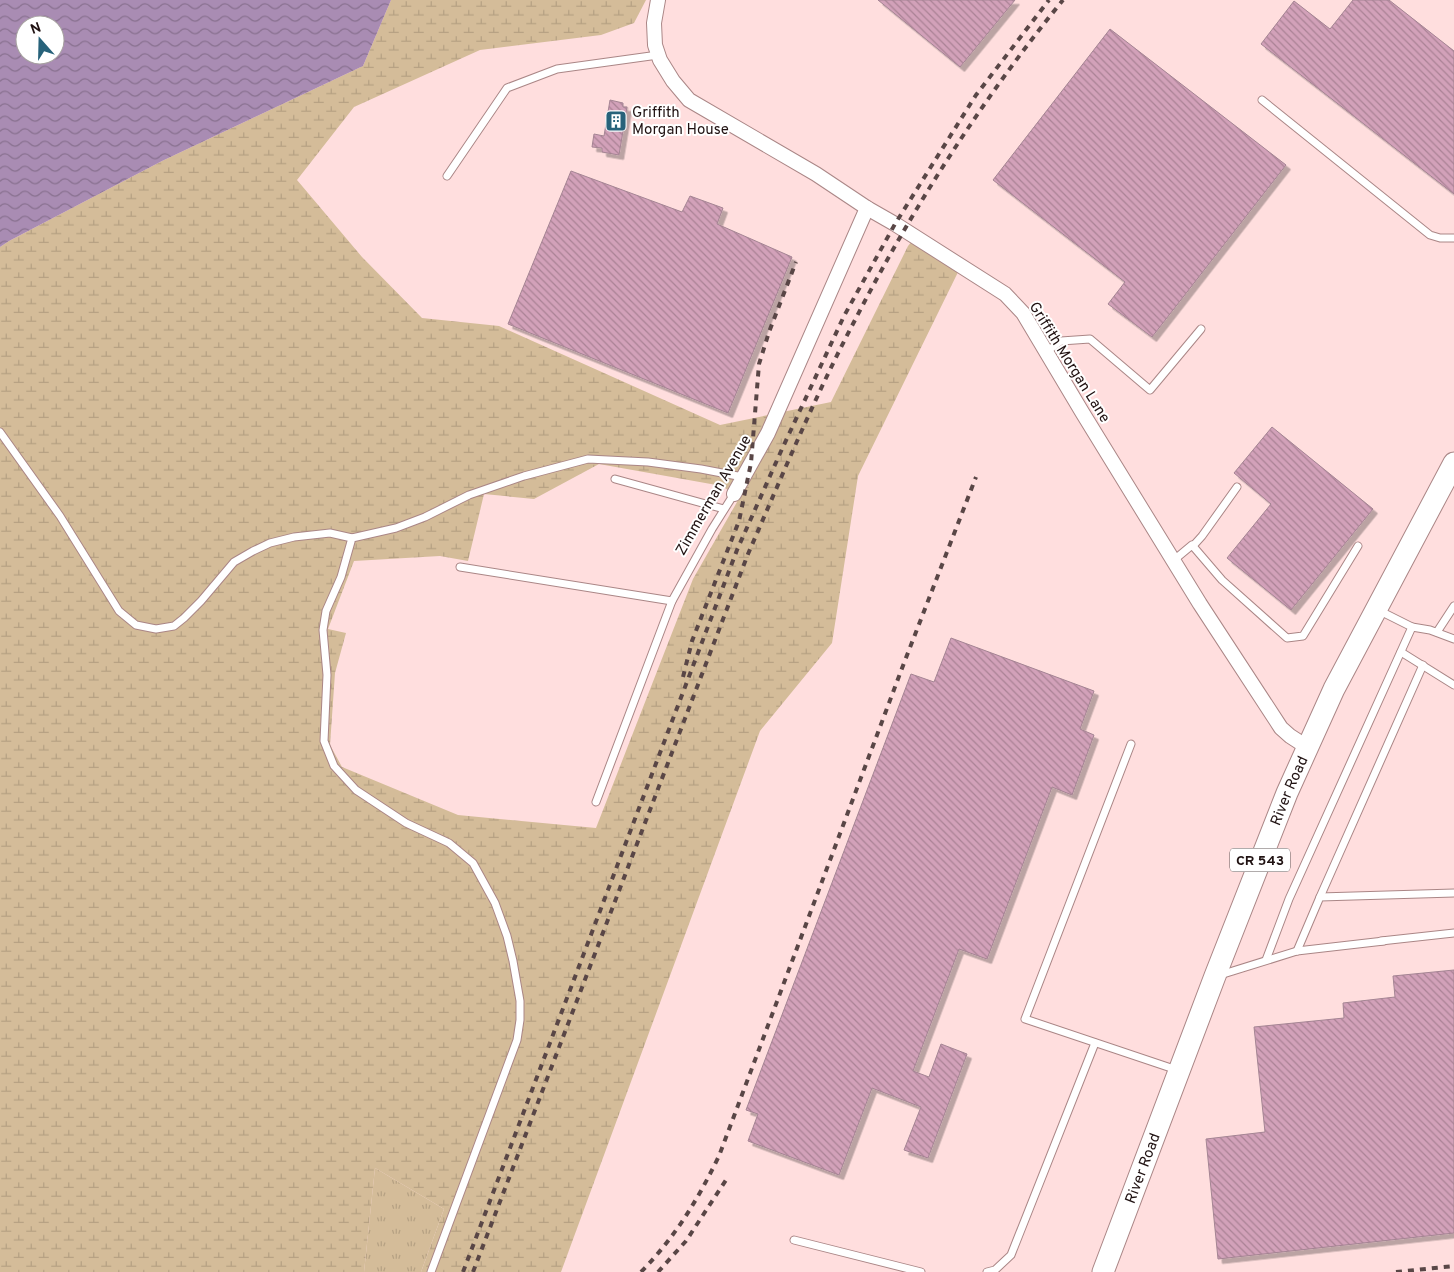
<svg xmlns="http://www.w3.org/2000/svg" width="1454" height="1272" viewBox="0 0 1454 1272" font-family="Overpass,sans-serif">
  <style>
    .grass { fill: url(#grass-tufts) }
    .wetland { fill: url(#wetland-marsh); fill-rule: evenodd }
    .water { fill: url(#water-waves); fill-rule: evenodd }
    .building { fill: url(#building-back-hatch); stroke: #a48493; filter: url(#shadow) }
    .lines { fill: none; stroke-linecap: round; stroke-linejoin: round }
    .service-casing { stroke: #aa8686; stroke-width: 9 }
    .minor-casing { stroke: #aa8686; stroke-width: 16 }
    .primary-casing { stroke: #aa8686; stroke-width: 23 }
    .service { stroke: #fff; stroke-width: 7 }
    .minor { stroke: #fff; stroke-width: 14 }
    .primary { stroke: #fff; stroke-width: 21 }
    .rail { stroke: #594646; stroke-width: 4; stroke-dasharray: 6 6; stroke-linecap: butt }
    .labels { text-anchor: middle; stroke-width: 4; stroke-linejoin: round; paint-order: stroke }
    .shield { fill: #fff; stroke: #635959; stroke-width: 1 }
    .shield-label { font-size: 14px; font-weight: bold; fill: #201212 }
    .poi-label { font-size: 15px; fill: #201212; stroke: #fff; text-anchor: start }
    .street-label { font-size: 15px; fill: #201212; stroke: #fff }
  </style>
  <defs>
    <pattern id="grass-tufts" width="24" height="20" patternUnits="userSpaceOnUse" patternTransform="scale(1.25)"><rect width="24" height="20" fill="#d4bc99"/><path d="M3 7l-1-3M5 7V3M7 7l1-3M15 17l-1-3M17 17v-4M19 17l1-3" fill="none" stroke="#b6a183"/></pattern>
    <pattern id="wetland-marsh" width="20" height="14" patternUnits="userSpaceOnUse" patternTransform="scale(1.25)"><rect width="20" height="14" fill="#d4bc99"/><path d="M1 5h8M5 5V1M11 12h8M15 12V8" fill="none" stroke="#b6a183"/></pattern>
    <pattern id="water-waves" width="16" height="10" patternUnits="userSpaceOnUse" patternTransform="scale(1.25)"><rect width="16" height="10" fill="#a98cb3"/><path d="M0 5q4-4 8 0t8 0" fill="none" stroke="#897190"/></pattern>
    <pattern id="building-back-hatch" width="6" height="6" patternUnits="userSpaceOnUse" patternTransform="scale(1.25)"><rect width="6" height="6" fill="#d2a1b9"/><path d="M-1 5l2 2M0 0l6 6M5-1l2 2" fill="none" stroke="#aa8295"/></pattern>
    <filter id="shadow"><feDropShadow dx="4.5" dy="4.5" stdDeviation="0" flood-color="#0004"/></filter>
  </defs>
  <rect width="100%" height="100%" fill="#ffdede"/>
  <path class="grass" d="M375 1168 444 1209 421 1272H364Z"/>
  <path class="wetland" d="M391 0H646L634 23 601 35 480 50 354 107 297 180 362 257 422 318 499 326 720 425 831 402 908 246 916 236 962 264 858 476 832 643 760 731 561 1272H421L444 1209 375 1168 364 1272H0V247L9 241 162 161 363 66ZM599 464 722 486 734 494 737 502 693 579 596 828 458 815 342 767 330 745 335 673 346 633 328 629 354 561 440 556 468 561 484 494 534 499Z"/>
  <path class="water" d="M0 0H391L363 66 162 161 9 241 0 247ZM25 25H55V55H25Z"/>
  <g class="building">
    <path d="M878 0H1015L960 67Z"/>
    <path d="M1353 0H1389L1454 51V194L1261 44 1294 1 1330 29Z"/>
    <path d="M1110 29 1286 165 1152 337 1108 304 1125 282 993 180Z"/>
    <path d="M610 100 623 103V107H627L619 155 602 152V148L592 147 594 134 604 136Z"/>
    <path d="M571 171 682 212 690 196 723 208 717 224 792 257 728 413 508 324Z"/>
    <path d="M1272 427 1373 509 1291 610 1227 558 1271 504 1234 473Z"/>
    <path d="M951 638 1094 691 1080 729 1094 735 1072 795 1052 787 987 959 959 949 913 1071 929 1077 941 1044 967 1054 928 1158 904 1150 921 1107 872 1088 839 1175 748 1141 758 1114 746 1110 911 674 934 682Z"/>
    <path d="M1454 970V1233L1218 1259 1206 1139 1265 1132 1254 1027 1344 1018 1343 1003 1395 997 1393 976Z"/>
  </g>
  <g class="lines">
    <g class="service-casing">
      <g id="service">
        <path d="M1262 100 1430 235 1440 238H1454"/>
        <path d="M447 176 507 88 557 69 658 55"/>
        <path d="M1046 352 1061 341 1090 339 1150 390 1201 329"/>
        <path d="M0 432 60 516 119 611 136 625 156 629 174 626 184 618 201 601 234 562 253 551 270 543 294 537 330 533 352 538"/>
        <path d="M615 479 724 509"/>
        <path d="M1193 546 1202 536 1237 487"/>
        <path d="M1174 560 1192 545 1222 580 1287 638 1303 636 1358 546"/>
        <path d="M460 567 672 601"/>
        <path d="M1412 627 1430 630 1454 639"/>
        <path d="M1437 632 1454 606"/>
        <path d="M1401 652 1454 685"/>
        <path d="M1131 744 1025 1019 1177 1070"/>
        <path d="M596 802 672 601 712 529 734 494"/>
        <path d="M1320 897 1423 665"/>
        <path d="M1381 941 1454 933"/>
        <path d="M1297 951 1320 897 1454 893"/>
        <path d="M1266 960 1289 899 1412 627 1378 610"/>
        <path d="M1220 975 1297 951 1384 941"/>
        <path d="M794 1240 921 1272"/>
        <path d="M431 1272 517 1040 520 1020V1001L513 961 507 936 495 903 473 863 449 843 406 823 356 790 334 766 324 741 327 675 323 630 326 611 341 577 352 538 396 528 425 517 469 495 524 476 588 459 648 462 701 469 743 477"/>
        <path d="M987 1272 995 1270 1011 1255 1095 1043"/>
      </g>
    </g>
    <g class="minor-casing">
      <g id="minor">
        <path d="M658 0 654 23 655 45 660 60 673 81 689 100 816 174 867 208 895 224 1005 294 1023 313 1082 412 1200 604 1281 728 1290 736 1307 747"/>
        <path d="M734 494 768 433 867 208"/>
      </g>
    </g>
    <g class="primary-casing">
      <g id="primary">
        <path id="s1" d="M1103 1272 1215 976 1287 793 1334 689 1454 463"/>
      </g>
    </g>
    <use href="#service" class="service"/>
    <use href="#minor" class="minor"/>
    <use href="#primary" class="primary"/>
    <g class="rail">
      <path d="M683 677 692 641 739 521 751 463 759 364 769 332 796 262"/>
      <path d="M463 1272 737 550 782 449 844 316 895 224 976 95 1049 0"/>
      <path d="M473 1272 748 554C782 476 815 396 855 320 913 207 983 98 1063 0"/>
      <path d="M641 1272C676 1236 697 1201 719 1156L904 663 976 477"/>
      <path d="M658 1272 686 1241 726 1180"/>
      <path d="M1396 1272 1454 1266"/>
    </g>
  </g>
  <defs>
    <g id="building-square" transform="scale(1.125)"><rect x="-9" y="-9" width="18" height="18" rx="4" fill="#27627a" stroke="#fff"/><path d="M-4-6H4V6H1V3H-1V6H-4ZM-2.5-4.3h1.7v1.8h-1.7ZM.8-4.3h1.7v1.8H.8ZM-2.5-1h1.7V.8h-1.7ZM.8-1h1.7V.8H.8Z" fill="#fff"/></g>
  </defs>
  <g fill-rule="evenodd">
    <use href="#building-square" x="616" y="121"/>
  </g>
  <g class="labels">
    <rect class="shield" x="1230" y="848.5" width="60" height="23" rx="4"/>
    <g class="shield-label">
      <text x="1260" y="865">CR 543</text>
    </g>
    <g class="poi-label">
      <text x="632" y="117">Griffith<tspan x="632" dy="17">Morgan House</tspan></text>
    </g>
    <g class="street-label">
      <text transform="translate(1070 362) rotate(58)" y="5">Griffith Morgan Lane</text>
      <text transform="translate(713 495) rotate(-60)" y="5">Zimmerman Avenue</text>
      <text dy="5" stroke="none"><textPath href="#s1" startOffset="516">River Road</textPath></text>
      <text dy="5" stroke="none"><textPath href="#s1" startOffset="111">River Road</textPath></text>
    </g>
  </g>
  <g transform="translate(40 40) rotate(340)"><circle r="24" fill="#ffffff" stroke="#a6a0a0"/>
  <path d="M0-4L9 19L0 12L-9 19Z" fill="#27627a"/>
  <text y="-8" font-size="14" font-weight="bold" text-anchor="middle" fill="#201212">N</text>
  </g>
</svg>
